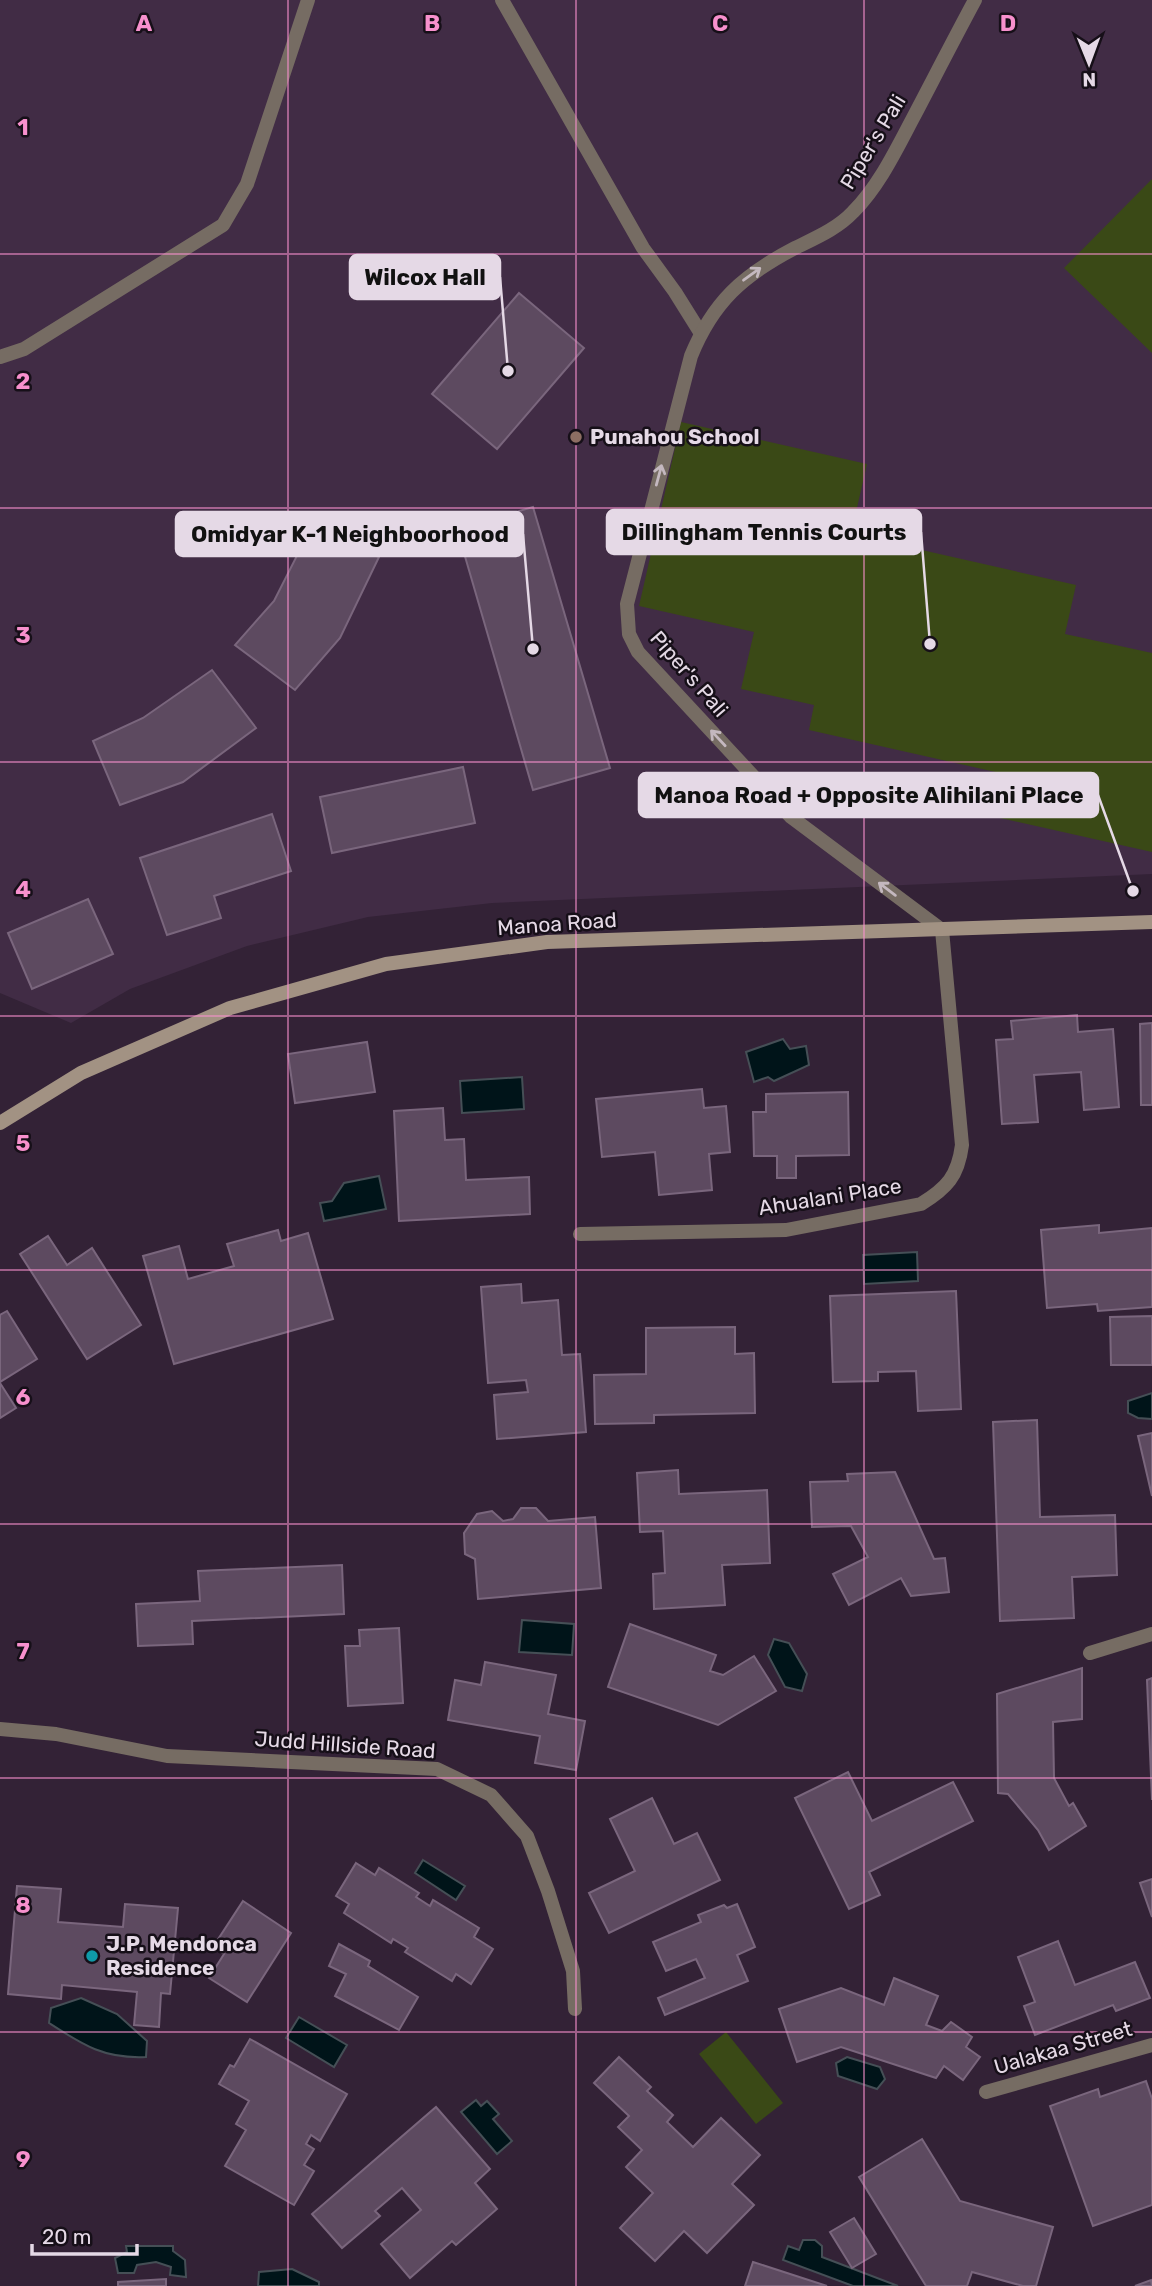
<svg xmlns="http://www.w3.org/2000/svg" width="1152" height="2286" viewBox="0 0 1152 2286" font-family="Rubik,sans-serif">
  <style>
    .built { fill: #412c45 }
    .green { fill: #3a4916 }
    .water { fill: #001419; stroke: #454f56; stroke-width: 2 }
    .building { fill: #5d4a60; stroke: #7a667d; stroke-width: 2 }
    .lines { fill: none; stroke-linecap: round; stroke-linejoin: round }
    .lane { stroke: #766c63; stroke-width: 14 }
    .street { stroke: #766c63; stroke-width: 14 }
    .secondary { stroke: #a29283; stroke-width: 14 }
    .oneway { stroke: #c4b8bf }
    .grid { fill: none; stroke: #f790cd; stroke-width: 2; stroke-opacity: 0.55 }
    .education-dot { fill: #8d6e63; stroke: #160f18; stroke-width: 2.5 }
    .culture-dot { fill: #0f9aa8; stroke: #160f18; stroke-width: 2.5 }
    .labels { text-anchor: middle; stroke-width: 5; stroke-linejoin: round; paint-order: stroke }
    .street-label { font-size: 21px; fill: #e5d9e6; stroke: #160f18 }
    .poi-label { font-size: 21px; font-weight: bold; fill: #e5d9e6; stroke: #160f18; text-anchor: start }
    .grid-label { font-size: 23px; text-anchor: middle; font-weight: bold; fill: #f790cd; stroke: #160f18; stroke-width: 5; stroke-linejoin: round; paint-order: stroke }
    .leader { fill: none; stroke: #e5d9e6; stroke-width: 2.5 }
    .callout-dot { fill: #e5d9e6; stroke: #160f18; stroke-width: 2.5 }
    .callout { fill: #e5d9e6; stroke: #e5d9e6; stroke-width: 2.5 }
    .callout-label { font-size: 23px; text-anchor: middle; font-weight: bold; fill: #111 }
  </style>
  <rect width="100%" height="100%" fill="#332236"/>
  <path class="built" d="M0 0H1152V874L492 903 368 917 247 946 130 989 71 1023 0 993Z"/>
  <g class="green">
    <path d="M1152 179V353L1064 268Z"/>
    <path d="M681 422 867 464 851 534 1076 585 1065 634 1152 653V852L991 816 1000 773 809 730 814 705 741 689 754 632 639 606Z"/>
    <path d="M726 2032 783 2103 756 2124 699 2054Z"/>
  </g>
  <g class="water">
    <path d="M783 1039 790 1049 806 1046 809 1065 774 1081 768 1077 754 1082 746 1052Z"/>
    <path d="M522 1077 524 1109 462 1113 460 1081Z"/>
    <path d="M379 1176 386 1209 324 1221 320 1203 332 1201 344 1183Z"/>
    <path d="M917 1252 918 1281 864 1284 863 1255Z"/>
    <path d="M1152 1393V1419L1138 1418 1128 1413V1401Z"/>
    <path d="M522 1620 574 1624 572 1655 519 1652Z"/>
    <path d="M774 1639 789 1643 807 1674 802 1691 785 1687 768 1655Z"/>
    <path d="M423 1860 465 1886 456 1900 415 1873Z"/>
    <path d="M81 1998 117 2014 147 2041 146 2057C104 2059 83 2045 49 2023L51 2008Z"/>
    <path d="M299 2017 347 2045 334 2067 286 2038Z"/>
    <path d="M847 2057 880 2067 885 2079 877 2089 838 2076 836 2063Z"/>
    <path d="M476 2100 481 2106 487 2101 499 2114 493 2119 512 2141 497 2154 461 2112Z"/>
    <path d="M803 2240H815L822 2246V2257L898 2286H853L783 2260 788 2246 799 2250Z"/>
    <path d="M126 2246H173V2251L185 2260 186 2277 170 2275 171 2267 156 2262 137 2265 134 2273H118L115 2258 127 2252Z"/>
    <path d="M292 2269 319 2282V2286H258L259 2272Z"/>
  </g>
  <g class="building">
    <path d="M519 293 584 348 497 449 432 394Z"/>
    <path d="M533 507 610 768 533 790 457 529Z"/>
    <path d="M310 530 379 557 340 638 295 690 235 645 274 601Z"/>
    <path d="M212 670 256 728 183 782 120 805 93 741 143 718Z"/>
    <path d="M463 767 475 823 332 853 320 797Z"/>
    <path d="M272 814 291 871 214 896 221 918 167 935 140 858Z"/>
    <path d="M88 899 113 954 32 989 8 933Z"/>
    <path d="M1077 1015 1078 1032 1113 1029 1119 1107 1084 1110 1081 1072 1034 1075 1038 1122 1002 1124 996 1040 1013 1039 1011 1021Z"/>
    <path d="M1152 1023V1105H1141L1140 1024Z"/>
    <path d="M367 1042 375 1092 295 1103 288 1054Z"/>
    <path d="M702 1089 704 1108 726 1106 730 1152 709 1154 712 1190 659 1195 655 1152 602 1157 596 1099Z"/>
    <path d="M848 1092 849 1155 796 1156V1178H777V1156H754L753 1112H766V1094Z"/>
    <path d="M443 1108 445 1140 464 1139 466 1180 529 1177 530 1214 399 1221 394 1111Z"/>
    <path d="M1099 1225V1233L1152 1228V1307L1098 1311 1097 1304 1047 1308 1041 1230Z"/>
    <path d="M278 1230 281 1241 308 1233 333 1319 174 1364 143 1256 179 1246 188 1279 234 1266 227 1244Z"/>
    <path d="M48 1236 67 1265 92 1248 141 1325 87 1359 20 1254Z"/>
    <path d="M521 1284 522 1303 558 1300 562 1355 580 1354 586 1432 497 1439 494 1395 528 1392 526 1380 488 1383 481 1287Z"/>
    <path d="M956 1291 961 1409 918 1411 916 1371 878 1372V1381L833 1382 830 1296Z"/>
    <path d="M7 1311 37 1359 0 1382V1315Z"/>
    <path d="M1152 1316V1365H1111L1110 1317Z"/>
    <path d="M735 1327V1354L754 1353 755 1413 654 1415V1423L595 1424 594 1375 646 1374V1328Z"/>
    <path d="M0 1383 16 1408 0 1418Z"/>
    <path d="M1037 1420 1040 1517 1115 1515 1117 1575 1072 1577 1074 1618 1000 1621 993 1422Z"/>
    <path d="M1152 1433V1496L1138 1436Z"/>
    <path d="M678 1470 679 1494 767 1490 770 1563 722 1565 725 1605 654 1609 653 1574 665 1573 663 1531 640 1532 637 1473Z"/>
    <path d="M895 1472 934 1559 945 1558 949 1592 911 1596 901 1578 849 1605 833 1574 868 1557 851 1526 812 1527 810 1482 848 1481 847 1474Z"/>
    <path d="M521 1508H536L548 1521 595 1517 601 1588 478 1599 475 1559 465 1554 464 1533 477 1514 492 1511 503 1521 513 1519Z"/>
    <path d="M342 1565 344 1614 192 1621 193 1644 138 1646 136 1604 200 1601 198 1571Z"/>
    <path d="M630 1624 716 1655 710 1671 723 1675 754 1656 776 1691 718 1725 608 1687Z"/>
    <path d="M399 1628 403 1703 348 1706 345 1646H360L359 1630Z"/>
    <path d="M485 1662 556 1675 548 1714 585 1721 576 1770 535 1763 540 1736 448 1720 455 1680 481 1685Z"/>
    <path d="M1082 1668V1719L1053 1722 1054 1778 1069 1806 1073 1803 1086 1826 1049 1850 1038 1830 1008 1794 998 1793 997 1694Z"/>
    <path d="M1152 1678V1800L1147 1680Z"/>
    <path d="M848 1772 872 1821 953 1782 973 1821 869 1872 880 1895 849 1909 795 1798Z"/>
    <path d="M652 1798 674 1844 697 1833 720 1880 609 1933 589 1893 635 1871 610 1819Z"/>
    <path d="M356 1863 375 1875 379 1868 419 1893 416 1897 430 1906 433 1900 479 1928 474 1937 493 1949 471 1984 456 1974 452 1981 405 1952 408 1948 393 1939 391 1943 344 1913 349 1904 336 1896Z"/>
    <path d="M1152 1879V1917L1140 1883Z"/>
    <path d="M17 1886 61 1889 58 1922 123 1927 125 1904 178 1908 170 1994 161 1993 159 2027 134 2025 137 1992 62 1985 61 1999 8 1994Z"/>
    <path d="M243 1901 291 1933 247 2002 209 1978 224 1954 213 1947Z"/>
    <path d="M737 1904 755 1947 737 1955 748 1981 665 2015 658 1998 705 1978 696 1959 666 1971 653 1942 701 1922 698 1915 724 1905 727 1908Z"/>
    <path d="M1058 1941 1075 1985 1135 1962 1150 1998 1116 2011 1113 2005 1035 2035 1024 2006 1035 2002 1018 1957Z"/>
    <path d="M339 1944 370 1961 368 1966 418 1997 399 2030 335 1996 346 1974 329 1966Z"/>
    <path d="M894 1978 938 1996 926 2025 942 2031 951 2022 972 2037 966 2047 980 2057 963 2080 944 2066 936 2078 841 2047 797 2062 779 2009 841 1988 884 2005Z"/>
    <path d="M250 2039 347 2094 320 2141 311 2135 306 2144 314 2149 304 2165 314 2171 294 2205 225 2166 246 2130 236 2124 249 2101 219 2084 230 2065 234 2067Z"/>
    <path d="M619 2057 651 2087 647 2091 673 2115 667 2122 693 2147 721 2118 760 2155 732 2184 754 2205 707 2253 684 2231 655 2261 620 2228 653 2193 626 2167 642 2150 618 2127 629 2116 594 2083Z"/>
    <path d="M1146 2081 1152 2099V2205L1093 2226 1050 2106 1098 2089 1100 2097Z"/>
    <path d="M436 2107 490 2169 475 2183 497 2209 456 2245 452 2241 410 2278 381 2244 421 2210 402 2188 375 2211 380 2216 342 2248 312 2214Z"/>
    <path d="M922 2139 960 2201 1053 2227 1036 2286H1023L972 2272 967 2286H926L859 2177Z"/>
    <path d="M854 2218 876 2254 852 2268 830 2232Z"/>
    <path d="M753 2262 827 2286H745Z"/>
    <path d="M166 2279V2286H118V2282Z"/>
    <path d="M1151 2280 1152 2286H1135Z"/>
  </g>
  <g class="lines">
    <g class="lane">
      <path d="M502 0 643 248 675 292 700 332"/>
      <path d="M0 357 24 349 223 225 247 184 308 0"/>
      <path d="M942 930 791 817 638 652 629 634 627 604 691 356C713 302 743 275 795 248 815 238 837 229 853 212 879 186 896 150 913 118 934 78 954 39 975 0"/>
    </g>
    <g class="street">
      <path d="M580 1234 786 1230 921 1204C947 1188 958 1176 962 1145L942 930"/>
      <path d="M1090 1653 1152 1634"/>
      <path d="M0 1729 56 1734 167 1756 437 1769 491 1795 527 1836 548 1891 573 1971 575 2009"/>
      <path d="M986 2092 1152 2045"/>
    </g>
    <path class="secondary" d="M0 1123 81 1073 230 1008 386 964 547 942 1152 922"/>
  </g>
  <defs><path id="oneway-shaft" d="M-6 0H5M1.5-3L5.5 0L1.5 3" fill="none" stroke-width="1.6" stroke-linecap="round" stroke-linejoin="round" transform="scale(1.75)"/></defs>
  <g class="oneway">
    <use href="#oneway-shaft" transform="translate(752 274) rotate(-36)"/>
    <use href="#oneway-shaft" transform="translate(659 475) rotate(-75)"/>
    <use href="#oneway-shaft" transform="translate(718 738) rotate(-133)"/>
    <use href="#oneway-shaft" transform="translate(887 889) rotate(-143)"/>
  </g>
  <path class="grid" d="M288 0V2286M576 0V2286M864 0V2286M0 254H1152M0 508H1152M0 762H1152M0 1016H1152M0 1270H1152M0 1524H1152M0 1778H1152M0 2032H1152"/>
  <circle class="education-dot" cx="576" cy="437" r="7"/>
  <circle class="culture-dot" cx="92" cy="1956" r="7"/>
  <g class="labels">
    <g class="street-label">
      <text transform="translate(873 142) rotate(-59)" y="7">Piper's Pali</text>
      <text transform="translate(689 674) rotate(49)" y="7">Piper's Pali</text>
      <text transform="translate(557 924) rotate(-4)" y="7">Manoa Road</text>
      <text transform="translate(830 1197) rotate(-9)" y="7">Ahualani Place</text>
      <text transform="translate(345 1745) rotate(4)" y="7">Judd Hillside Road</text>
      <text transform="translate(1063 2048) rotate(-16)" y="7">Ualakaa Street</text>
    </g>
    <g class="poi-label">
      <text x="590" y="444">Punahou School</text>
      <text x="106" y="1951">J.P. Mendonca<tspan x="106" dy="24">Residence</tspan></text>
    </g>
  </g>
  <g class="grid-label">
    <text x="144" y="31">A</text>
    <text x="432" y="31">B</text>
    <text x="720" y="31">C</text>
    <text x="1008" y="31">D</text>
    <text x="23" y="135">1</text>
    <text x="23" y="389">2</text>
    <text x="23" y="643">3</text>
    <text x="23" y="897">4</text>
    <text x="23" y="1151">5</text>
    <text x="23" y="1405">6</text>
    <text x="23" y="1659">7</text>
    <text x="23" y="1913">8</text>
    <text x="23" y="2167">9</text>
  </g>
  <path class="leader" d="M508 371L500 277M930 644L921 532M533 649L523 534M1133 891L1098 795"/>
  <g class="callout-dot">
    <circle cx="508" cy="371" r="7"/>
    <circle cx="930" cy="644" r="7"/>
    <circle cx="533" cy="649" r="7"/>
    <circle cx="1133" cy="891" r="7"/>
  </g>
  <g class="callout">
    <rect x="350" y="255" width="150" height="44" rx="7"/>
    <rect x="607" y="510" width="314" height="44" rx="7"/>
    <rect x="176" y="512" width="347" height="44" rx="7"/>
    <rect x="639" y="773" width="459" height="44" rx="7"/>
  </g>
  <g class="callout-label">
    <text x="425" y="285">Wilcox Hall</text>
    <text x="764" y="540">Dillingham Tennis Courts</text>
    <text x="350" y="542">Omidyar K-1 Neighboorhood</text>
    <text x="869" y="803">Manoa Road + Opposite Alihilani Place</text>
  </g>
  <g transform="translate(1089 63) rotate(179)" stroke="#160f18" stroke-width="5" paint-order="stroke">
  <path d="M0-5L12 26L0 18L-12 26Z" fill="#e5d9e6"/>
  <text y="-10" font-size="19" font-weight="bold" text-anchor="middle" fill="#e5d9e6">N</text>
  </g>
  <path d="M32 2244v10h105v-10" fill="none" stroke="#e5d9e6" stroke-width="3.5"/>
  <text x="42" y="2244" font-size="21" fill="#e5d9e6" stroke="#160f18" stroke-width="5" paint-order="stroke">20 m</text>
</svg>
